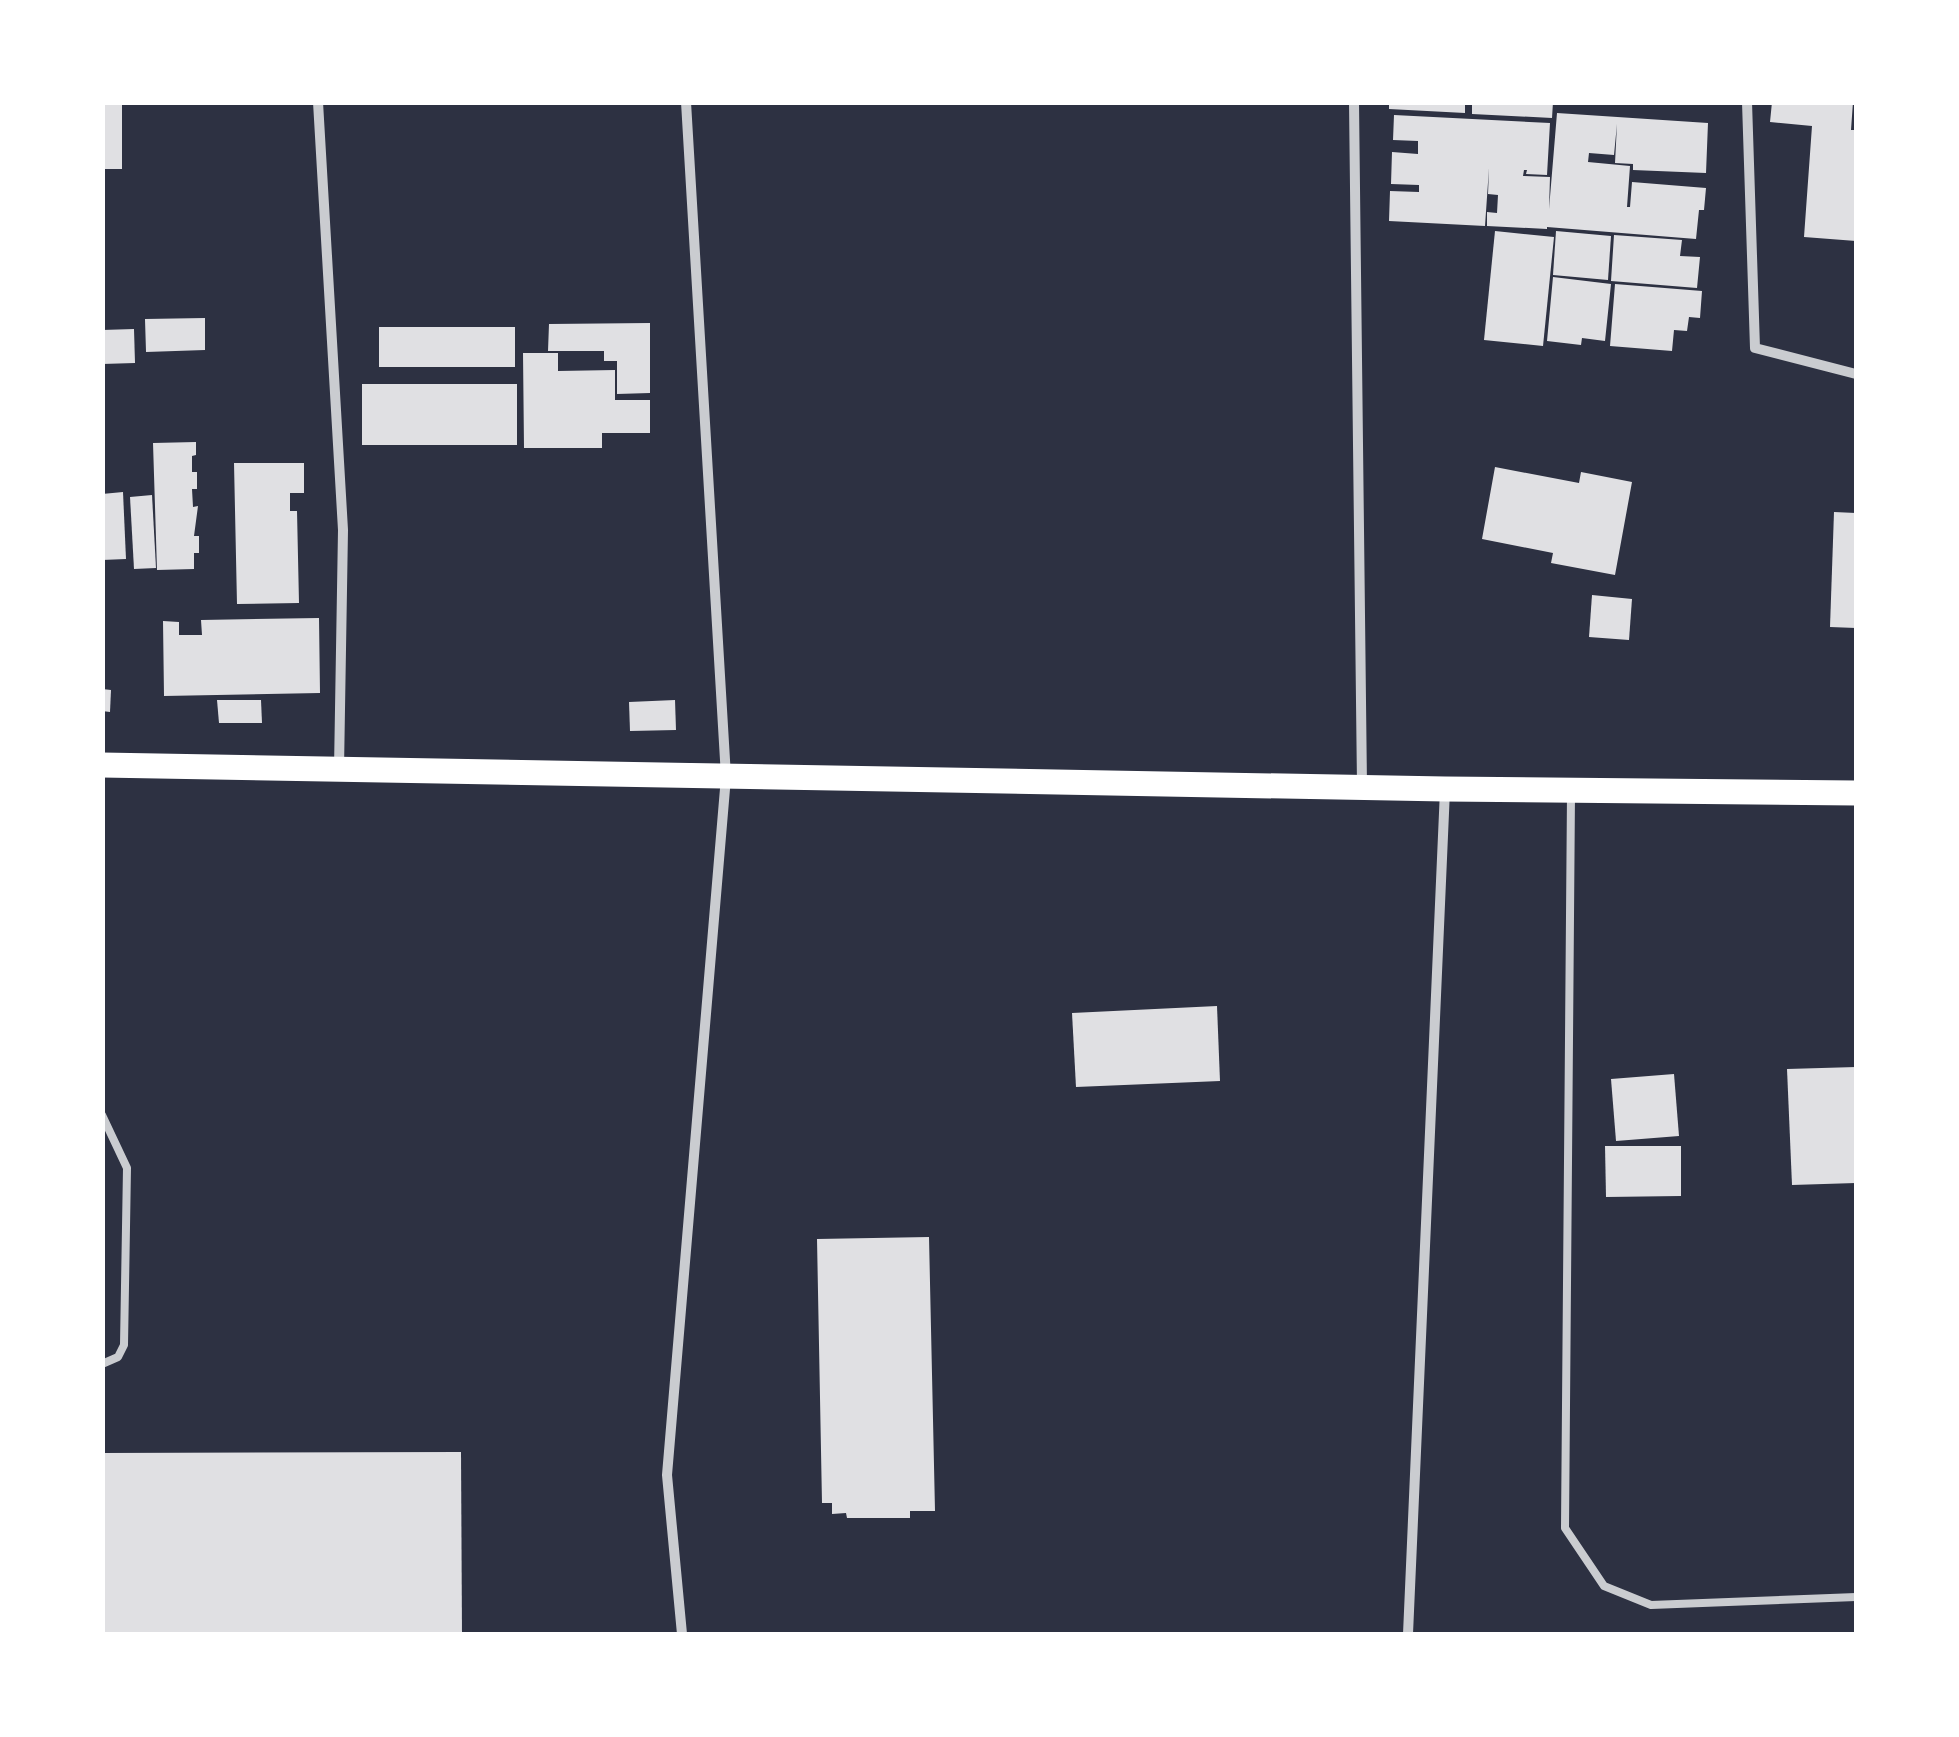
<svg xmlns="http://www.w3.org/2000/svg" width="1959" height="1737" viewBox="0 0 1959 1737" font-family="Raleway,sans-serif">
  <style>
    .building { fill: #e0e0e3 }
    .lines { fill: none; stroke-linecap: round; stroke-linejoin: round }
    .service { stroke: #caccd0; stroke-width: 8 }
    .minor { stroke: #caccd0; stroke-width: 10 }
    .primary { stroke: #fff; stroke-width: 25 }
  </style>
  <rect width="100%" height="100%" fill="#2d3142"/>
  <g class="building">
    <path d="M103 102H122V169H102Z"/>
    <path d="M1389 102H1465V113L1389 109Z"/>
    <path d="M1472 102H1553L1552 118 1472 114Z"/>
    <path d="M1772 102H1853L1851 130H1856V241L1804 237 1812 126 1770 122Z"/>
    <path d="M1557 113 1708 123 1706 173 1633 170V164L1615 163 1617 124 1614 155 1589 153 1588 162 1630 166 1627 207H1630L1632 182 1706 188 1704 210H1699L1696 239 1547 227V229L1487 226V212L1497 213 1498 195 1488 194 1489 168 1485 226 1389 221 1390 191 1419 192V185L1391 184 1392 152 1418 154V141L1393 140 1394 115 1550 123 1547 175 1526 174 1527 170H1524L1523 176 1550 177 1549 209Z"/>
    <path d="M1495 231 1554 237 1543 346 1484 340Z"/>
    <path d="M1556 231 1611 236 1608 280 1553 275Z"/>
    <path d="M1614 235 1682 240 1680 256 1700 257 1697 288 1611 281Z"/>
    <path d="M1553 277 1611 284 1605 341 1582 338 1581 345 1547 341Z"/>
    <path d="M1615 284 1702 291 1700 318 1689 317 1687 331 1674 330 1672 351 1610 346Z"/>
    <path d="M205 318V350L146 352 145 319Z"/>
    <path d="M650 323V393L617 394V361H604V351H548L549 324Z"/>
    <rect x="379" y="327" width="136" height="40"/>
    <path d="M134 329 135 363 102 364V330Z"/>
    <path d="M523 353H558V371L615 370V400H650V433H602V448H524Z"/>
    <rect x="362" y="384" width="155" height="61"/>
    <path d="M196 442V455L192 456V472H197V489H192L193 507 198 506 194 536H199V553H194V569L157 570 153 443Z"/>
    <path d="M234 463H304V493H290V511H297L299 603 237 604Z"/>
    <path d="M1495 467 1579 483 1581 472 1632 482 1615 575 1551 563 1553 553 1482 539Z"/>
    <path d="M123 492 126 559 102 560V494Z"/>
    <path d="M152 495 156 568 134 569 130 497Z"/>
    <path d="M1834 512 1856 513V628L1830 627Z"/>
    <path d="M1592 595 1632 599 1629 640 1589 637Z"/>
    <path d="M319 618 320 693 164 696 163 621 179 622V635H202L201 620Z"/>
    <path d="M102 689 111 690 110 712 102 711Z"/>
    <path d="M217 700H261L262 723H219Z"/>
    <path d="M675 700 676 730 630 731 629 702Z"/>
    <path d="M1217 1006 1220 1081 1076 1087 1072 1013Z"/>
    <path d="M1856 1067V1183L1792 1185 1787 1069Z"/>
    <path d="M1674 1074 1679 1136 1616 1141 1611 1079Z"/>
    <path d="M1605 1146H1681V1196L1606 1197Z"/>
    <path d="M929 1237 935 1511H910V1518H847L846 1513 832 1514V1503H822L817 1239Z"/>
    <path d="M461 1452 462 1634H102V1453Z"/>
  </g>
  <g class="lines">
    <g class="service">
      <path d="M1571 794 1565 1528 1604 1586 1651 1605 1856 1597"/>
      <path d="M102 1115 127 1168 124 1345 118 1357 102 1364"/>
    </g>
    <g class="minor">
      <path d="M318 102 343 530 339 769"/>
      <path d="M1354 102 1362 786"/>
      <path d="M1747 102 1755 348 1856 374"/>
      <path d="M682 1634 667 1475 726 777 686 102"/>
      <path d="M1408 1634 1445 790"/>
    </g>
    <path class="primary" d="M102 765 1445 789 1856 793"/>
  </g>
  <rect width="1959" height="1737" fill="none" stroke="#ffffff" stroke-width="210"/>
</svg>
